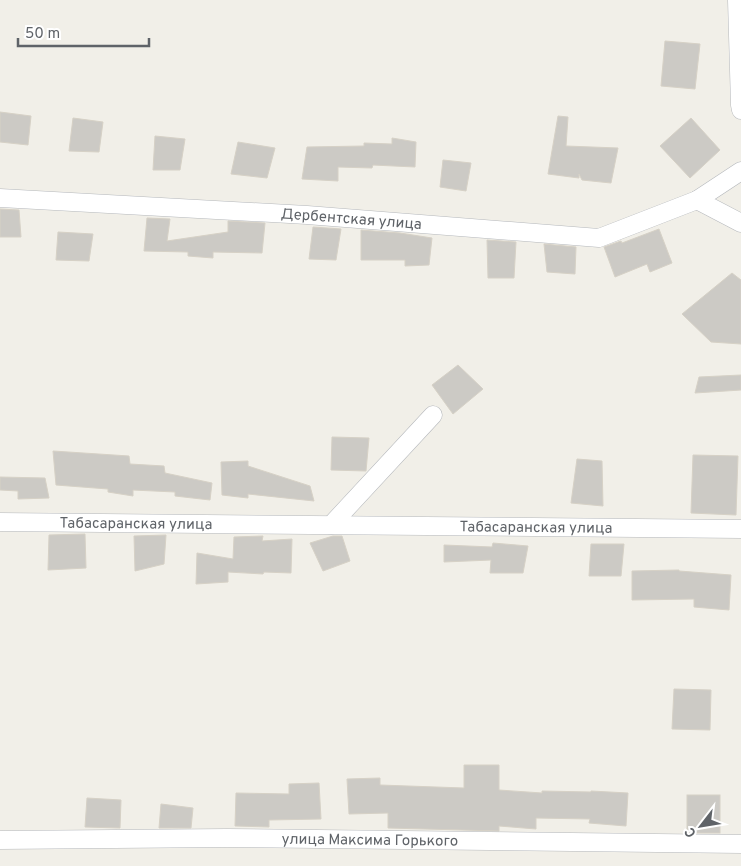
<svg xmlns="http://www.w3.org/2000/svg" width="741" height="866" viewBox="0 0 741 866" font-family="Overpass,sans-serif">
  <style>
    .building { fill: #cccac5; stroke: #d6d1c6 }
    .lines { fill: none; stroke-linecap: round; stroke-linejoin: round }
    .minor-casing { stroke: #b5b8bc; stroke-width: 19 }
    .minor { stroke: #fff; stroke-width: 18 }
    .labels { text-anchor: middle; stroke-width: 4.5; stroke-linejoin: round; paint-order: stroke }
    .street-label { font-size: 15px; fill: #5f6368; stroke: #fff }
  </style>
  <rect width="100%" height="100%" fill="#f1efe8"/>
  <g class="building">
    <path d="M665 41 700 44 695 89 661 86Z"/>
    <path d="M0 112 31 116 28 145 0 142Z"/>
    <path d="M558 116 568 117 566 146 618 148 611 183 582 180 579 174V178L548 174Z"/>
    <path d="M73 118 103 122 99 152 69 151Z"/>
    <path d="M691 118 720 150 690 178 660 146Z"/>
    <path d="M155 136 185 139 180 170H153Z"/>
    <path d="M392 138 416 142 415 167 373 165 372 168 338 167V181L302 179 307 147 364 146V143L392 144Z"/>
    <path d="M238 142 275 148 267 178 231 174Z"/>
    <path d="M443 160 471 163 466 191 440 187Z"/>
    <path d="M0 209 19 210 21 237H0Z"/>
    <path d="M147 218 170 219 167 241 228 232V221L265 223 262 253 213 252V258L188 256V252L144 251Z"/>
    <path d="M313 227 341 229 336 260 309 259Z"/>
    <path d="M659 229 672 263 650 272 647 264 615 277 604 247 621 241 622 243Z"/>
    <path d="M361 230 400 233 432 238 429 265 405 266V260H361Z"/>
    <path d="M58 232 93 234 89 261 56 260Z"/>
    <path d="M487 240 516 242 514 278H488Z"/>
    <path d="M544 244 576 247 575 274 547 272Z"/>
    <path d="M732 273 741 280V344L711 342 682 314Z"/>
    <path d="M458 365 483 389 453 414 432 385Z"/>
    <path d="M741 375V390L695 393 699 377Z"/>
    <path d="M332 437 369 438 366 471 331 470Z"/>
    <path d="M53 451 129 456 130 464 164 466 165 473 212 483 210 500 175 496V492L133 490V496L108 492V489L56 485Z"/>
    <path d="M693 455 738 456 736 515 691 513Z"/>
    <path d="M577 459 602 461 603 506 571 503Z"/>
    <path d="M248 461V466L310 486 314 501 248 494V498L222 495 221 462Z"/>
    <path d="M0 477 45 478 49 498 18 499V491L0 490Z"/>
    <path d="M85 534 86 568 48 570 49 535Z"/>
    <path d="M166 535 164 564 135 571 134 536Z"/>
    <path d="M263 536 262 541 292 539 291 573 264 572 263 574 228 572V582L196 584 197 553 233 559 234 537Z"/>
    <path d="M333 536H342L350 561 323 571 310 543Z"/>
    <path d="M493 543 528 546 523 573H490L491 560 444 562V545L492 547Z"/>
    <path d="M591 544H624L621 576H589Z"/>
    <path d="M679 570V571L731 575 729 610 694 607V599L632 600V571Z"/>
    <path d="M674 689 711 690 710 730 672 729Z"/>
    <path d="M464 765H499V790L542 793V791L591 792V791L628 793 626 826 589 823 590 819 536 818V829L499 826V831L388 828V813L349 814 347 779 380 778V785L464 788Z"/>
    <path d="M319 783 321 819 269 820V827L235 826 236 793 289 794V784Z"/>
    <rect x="687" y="795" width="33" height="38"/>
    <path d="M87 798 121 800 120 828 85 827Z"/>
    <path d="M161 804 193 808 191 828H159Z"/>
  </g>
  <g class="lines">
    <g class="minor-casing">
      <g id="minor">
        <path d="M737 0 740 105 741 110"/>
        <path d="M741 171 697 200 741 223"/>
        <path id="s1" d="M0 198 307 215 599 238 697 200"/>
        <path id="s2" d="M0 522 741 529"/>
        <path d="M331 525 433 415"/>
        <path id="s3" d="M0 840 227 838 741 844"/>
      </g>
    </g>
    <use href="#minor" class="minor"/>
  </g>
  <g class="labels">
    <g class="street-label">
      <text dy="5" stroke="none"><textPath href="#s1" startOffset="352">Дербентская улица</textPath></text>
      <text dy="5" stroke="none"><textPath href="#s2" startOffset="136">Табасаранская улица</textPath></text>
      <text dy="5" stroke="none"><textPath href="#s2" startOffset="536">Табасаранская улица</textPath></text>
      <text dy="5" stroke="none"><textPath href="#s3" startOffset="370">улица Максима Горького</textPath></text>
    </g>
  </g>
  <g transform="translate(701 826) rotate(239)" stroke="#ffffff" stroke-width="4" paint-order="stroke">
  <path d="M0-4L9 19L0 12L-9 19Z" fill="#5f6368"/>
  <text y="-8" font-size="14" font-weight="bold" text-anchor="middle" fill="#5f6368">С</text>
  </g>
  <path d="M18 38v8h131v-8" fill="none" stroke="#5f6368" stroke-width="2.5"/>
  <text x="25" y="38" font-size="15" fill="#5f6368" stroke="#ffffff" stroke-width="4" paint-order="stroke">50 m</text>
</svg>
